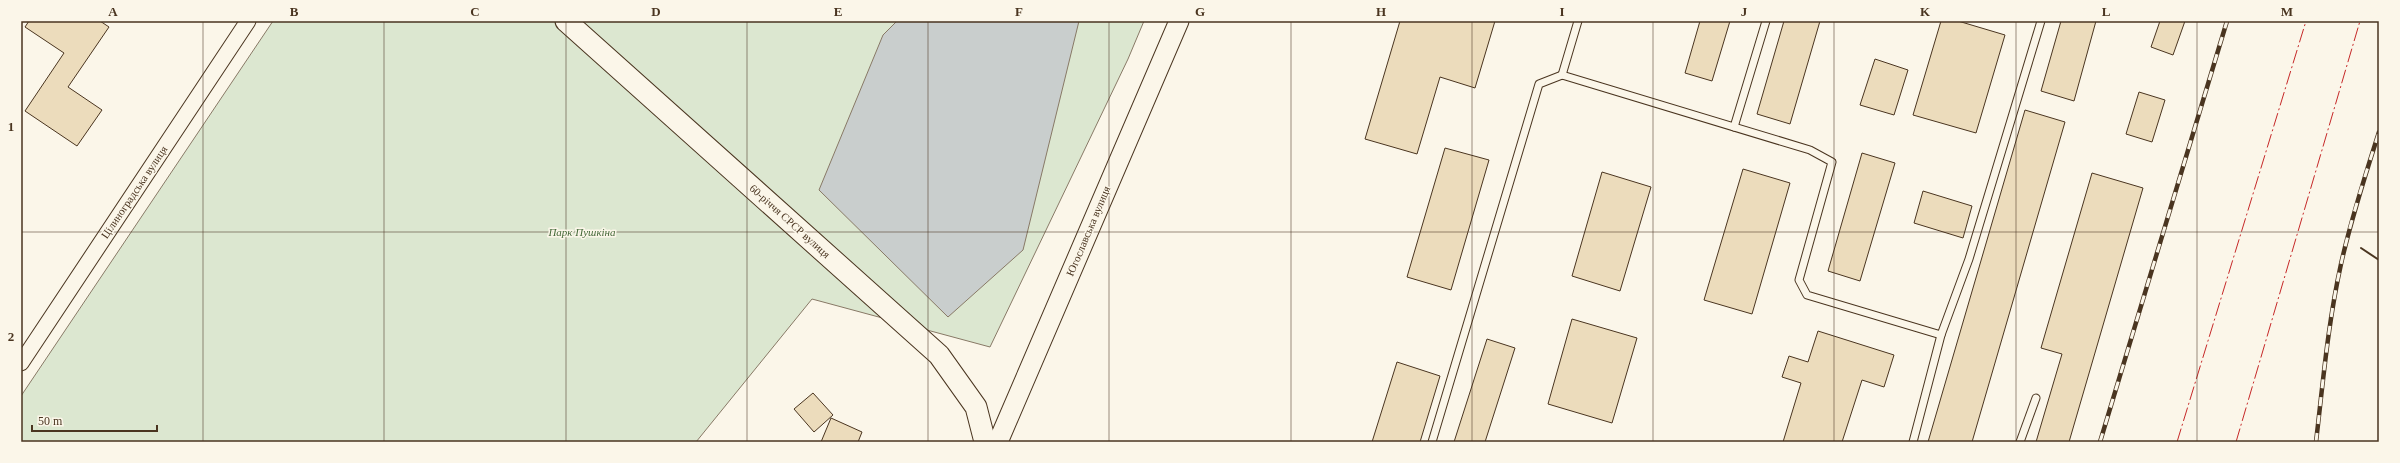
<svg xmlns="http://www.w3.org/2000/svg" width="2400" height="463" viewBox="0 0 2400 463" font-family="'Times New Roman',serif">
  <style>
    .green { fill: #dce7d0; stroke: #887966 }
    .water { fill: #c9cecd; stroke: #887966 }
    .building { fill: #ecdcbc; stroke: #4a3520 }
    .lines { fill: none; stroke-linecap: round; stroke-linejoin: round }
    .service-casing { stroke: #4a3520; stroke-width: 9 }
    .minor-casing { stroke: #4a3520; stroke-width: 17 }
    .tertiary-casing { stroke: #4a3520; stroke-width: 21 }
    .secondary-casing { stroke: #4a3520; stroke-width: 23 }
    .service { stroke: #fbf6e9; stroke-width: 7 }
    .minor { stroke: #fbf6e9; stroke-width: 15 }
    .tertiary { stroke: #fbf6e9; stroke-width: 19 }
    .secondary { stroke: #fbf6e9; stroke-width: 21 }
    .rail-casing { stroke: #4a3520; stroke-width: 4.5 }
    .rail { stroke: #fbf6e9; stroke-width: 3; stroke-dasharray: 9; stroke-linecap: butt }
    .wall { stroke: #4a3520; stroke-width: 2 }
    .power { stroke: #c62828; stroke-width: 1; stroke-dasharray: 14 3 2 3; stroke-linecap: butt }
    .grid { fill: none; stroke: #4a3520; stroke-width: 1; stroke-opacity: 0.55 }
    .labels { text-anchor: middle; stroke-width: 3; stroke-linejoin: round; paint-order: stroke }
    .street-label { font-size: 11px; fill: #4a3520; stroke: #fbf6e9 }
    .park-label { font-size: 11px; font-style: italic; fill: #436837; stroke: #fbf6e9 }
    .neatline { fill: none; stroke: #4a3520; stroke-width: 1.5 }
    .grid-label { font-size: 13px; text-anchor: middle; font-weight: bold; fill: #4a3520 }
  </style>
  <rect width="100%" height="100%" fill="#fbf6e9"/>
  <path class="green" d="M273 21H1144L1128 59 990 347 812 299 696 442H21V396Z"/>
  <path class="water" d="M897 21H1079L1023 250 948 317 819 190 883 35Z"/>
  <g class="building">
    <path d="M29 21H100L109 27 68 87 102 110 77 146 25 111 64 53 25 27Z"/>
    <path d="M1400 21H1495L1475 88 1440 77 1417 154 1365 139Z"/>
    <path d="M1700 21H1730L1712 81 1685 73Z"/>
    <path d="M1784 21H1820L1790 124 1757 114Z"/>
    <path d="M1941 21H1958L2005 35 1976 133 1913 115Z"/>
    <path d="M2061 21H2096L2074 101 2041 91Z"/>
    <path d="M2160 21H2185L2173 55 2151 47Z"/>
    <path d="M1875 59 1908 70 1894 115 1860 105Z"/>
    <path d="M2139 92 2165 100 2152 142 2126 134Z"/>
    <path d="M2025 110 2065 122 1972 442H1928Z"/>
    <path d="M1445 148 1489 160 1451 290 1407 277Z"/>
    <path d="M1862 153 1895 163 1860 281 1828 271Z"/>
    <path d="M1743 169 1790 183 1752 314 1704 300Z"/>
    <path d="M1602 172 1651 187 1620 291 1572 276Z"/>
    <path d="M2092 173 2143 188 2069 442H2036L2062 354 2041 348Z"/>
    <path d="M1923 191 1972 206 1963 238 1914 223Z"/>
    <path d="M1572 319 1637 338 1612 423 1548 404Z"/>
    <path d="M1818 331 1894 355 1884 387 1862 380 1842 442H1783L1801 383 1782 377 1789 356 1808 362Z"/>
    <path d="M1487 339 1515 348 1485 442H1454Z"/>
    <path d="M1397 362 1440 376 1420 442H1372Z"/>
    <path d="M813 393 833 415 814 432 794 409Z"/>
    <path d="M831 418 862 432 858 442H821Z"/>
  </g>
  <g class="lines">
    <g class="service-casing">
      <g id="service">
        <path d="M1562 75 1578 21"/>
        <path d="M1734 127 1766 21"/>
        <path d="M1432 442 1539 84 1562 75 1810 150 1832 162 1799 280 1807 295 1941 335"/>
        <path d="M1913 442 1941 335 1969 259 2041 21"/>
        <path d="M2020 442 2036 398"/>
      </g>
    </g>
    <g class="minor-casing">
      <path id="minor" d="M21 363 248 21"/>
    </g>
    <g class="tertiary-casing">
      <path id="tertiary" d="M998 442 1179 21"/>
    </g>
    <g class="secondary-casing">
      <path id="secondary" d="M566 21 939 355 976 407 985 442"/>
    </g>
    <use href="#service" class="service"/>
    <use href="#minor" class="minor"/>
    <use href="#tertiary" class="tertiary"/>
    <use href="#secondary" class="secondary"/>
    <g class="rail-casing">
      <g id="rail">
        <path d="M2100 442 2227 21"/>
        <path d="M2316 442C2323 382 2328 323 2341 264 2351 219 2365 176 2379 132"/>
      </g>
    </g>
    <use href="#rail" class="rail"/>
    <path class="wall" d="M2361 248 2379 260"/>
    <g class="power">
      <path d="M2177 442 2306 21"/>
      <path d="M2236 442 2360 21"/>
    </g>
  </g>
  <path class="grid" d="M203 21V442M384 21V442M566 21V442M747 21V442M928 21V442M1109 21V442M1291 21V442M1472 21V442M1653 21V442M1834 21V442M2016 21V442M2197 21V442M21 232H2379"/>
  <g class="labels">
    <g class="street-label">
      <text transform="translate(134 192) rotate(-56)" y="4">Цілиноградська вулиця</text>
      <text transform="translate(790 221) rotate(42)" y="4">60-річчя СРСР вулиця</text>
      <text transform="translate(1088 231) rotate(-67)" y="4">Югославська вулиця</text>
    </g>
    <g class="park-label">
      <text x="582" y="236">Парк Пушкіна</text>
    </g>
  </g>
  <rect width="2400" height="463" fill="none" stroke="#fbf6e9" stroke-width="44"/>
  <path d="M32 425v6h125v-6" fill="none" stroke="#4a3520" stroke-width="2"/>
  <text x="38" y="425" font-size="12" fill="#4a3520" stroke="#fbf6e9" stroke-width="3" paint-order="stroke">50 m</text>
  <rect x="22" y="22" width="2356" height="419" class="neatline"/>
  <g class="grid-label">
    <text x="113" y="16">A</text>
    <text x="294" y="16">B</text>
    <text x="475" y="16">C</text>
    <text x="656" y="16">D</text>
    <text x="838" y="16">E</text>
    <text x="1019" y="16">F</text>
    <text x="1200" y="16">G</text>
    <text x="1381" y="16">H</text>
    <text x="1562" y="16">I</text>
    <text x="1744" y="16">J</text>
    <text x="1925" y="16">K</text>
    <text x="2106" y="16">L</text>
    <text x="2287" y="16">M</text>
    <text x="11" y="131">1</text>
    <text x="11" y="341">2</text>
  </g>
</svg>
